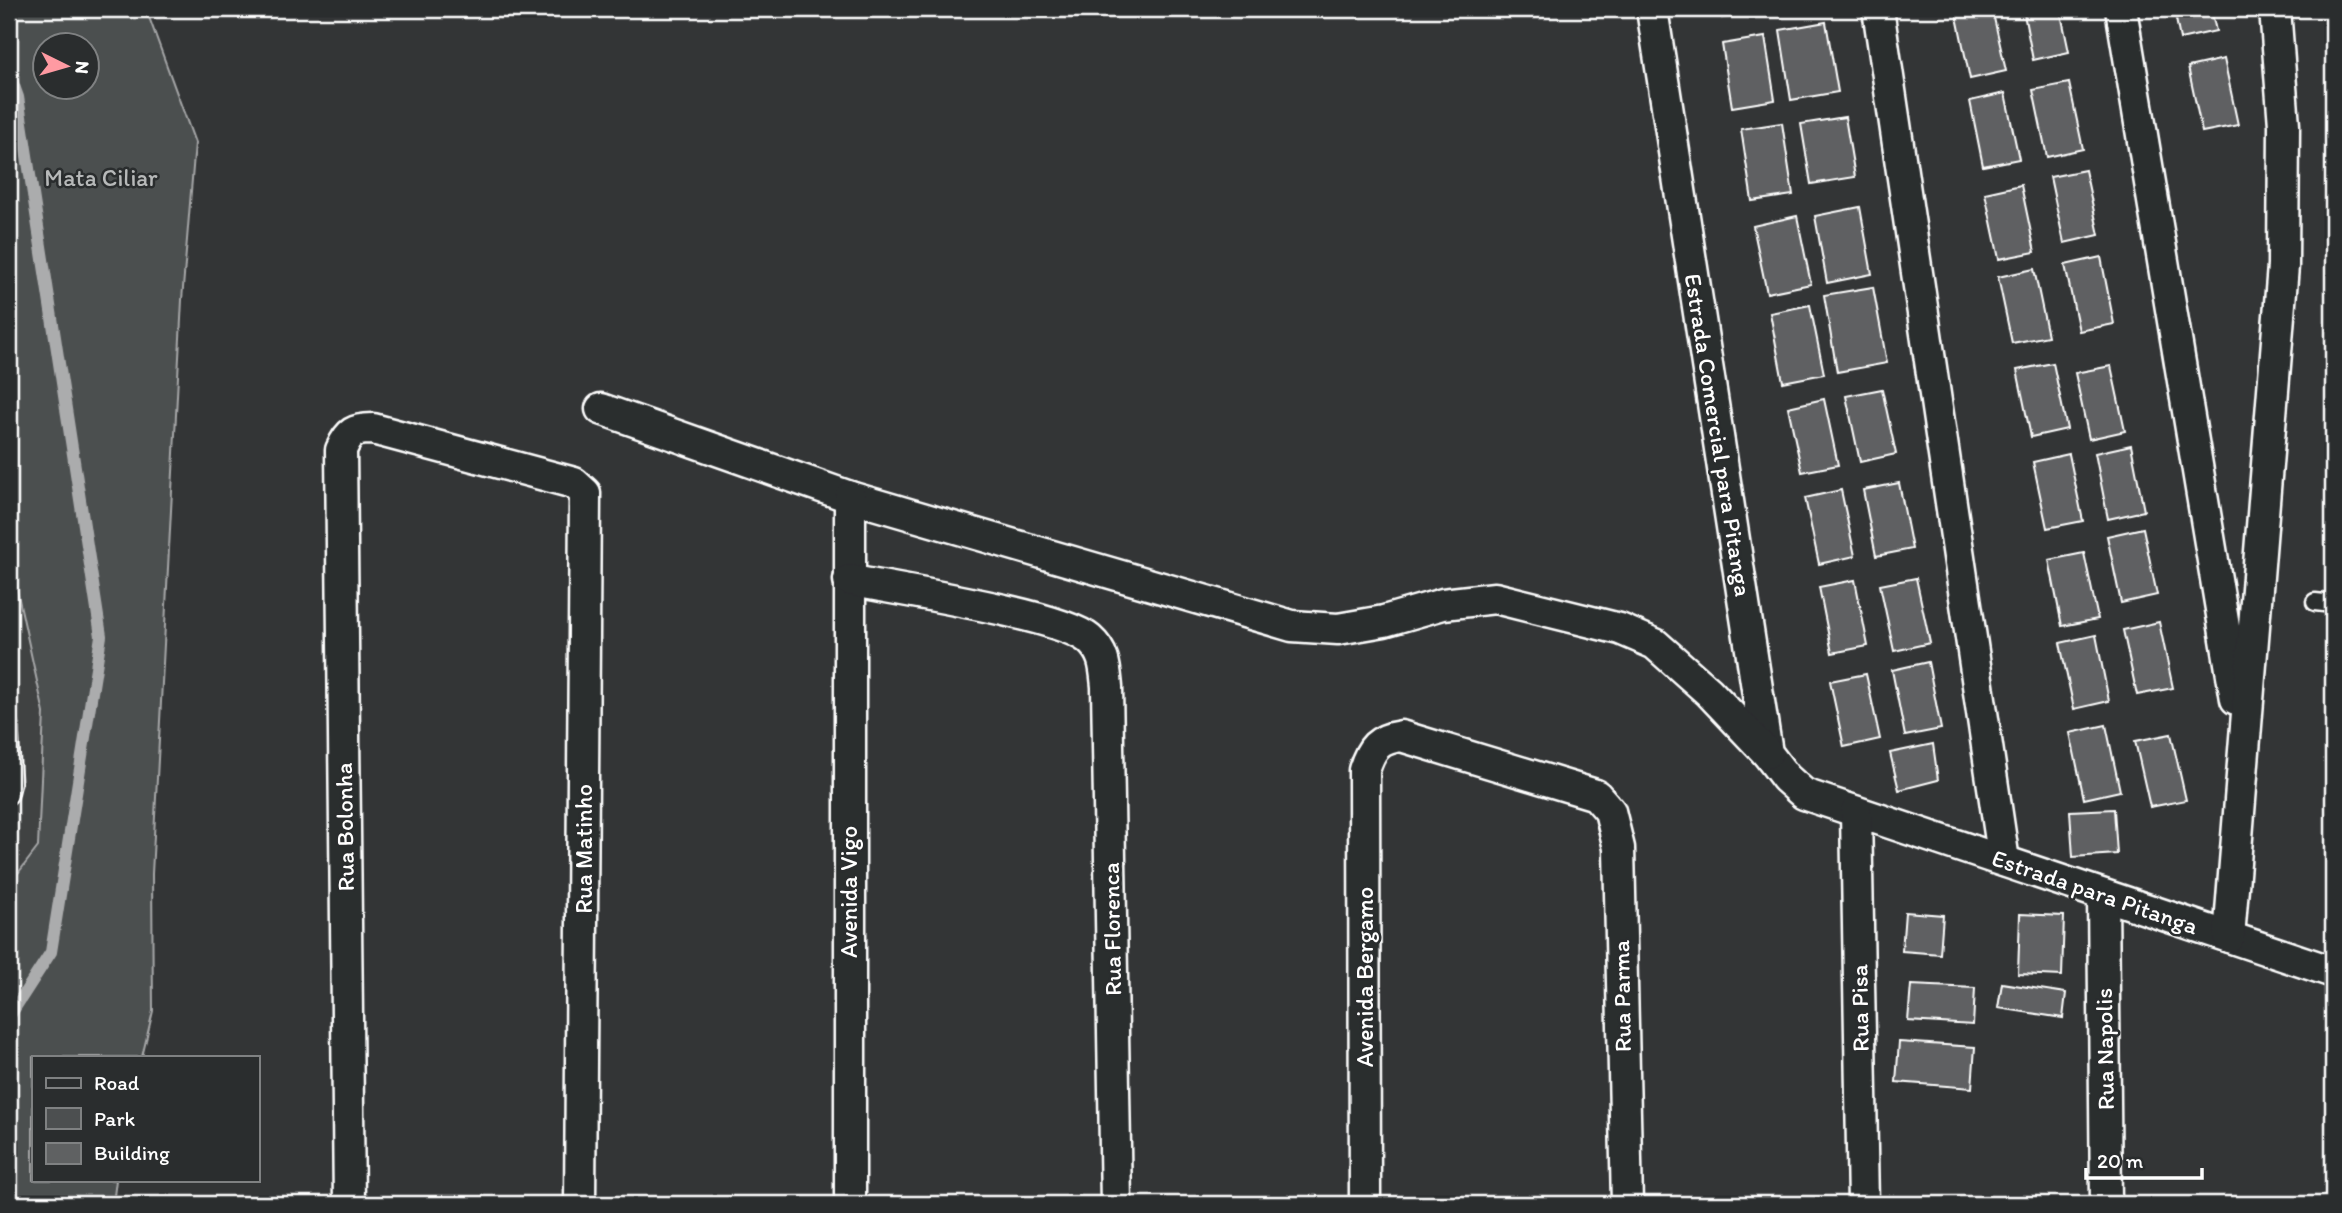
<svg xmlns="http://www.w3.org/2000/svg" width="2342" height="1213" viewBox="0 0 2342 1213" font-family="Itim,sans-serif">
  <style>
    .built { fill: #404243 }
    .green { fill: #4c4f50; stroke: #a6a7a8; stroke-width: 2; fill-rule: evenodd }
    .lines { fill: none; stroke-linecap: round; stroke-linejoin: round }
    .stream { stroke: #abacad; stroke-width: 12 }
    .building { fill: #5f6162; stroke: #fff; stroke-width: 2 }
    .lane-casing { stroke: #fff; stroke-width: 21 }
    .street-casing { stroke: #fff; stroke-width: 35 }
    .lane { stroke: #2a2d2e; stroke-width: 16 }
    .street { stroke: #2a2d2e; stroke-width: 30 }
    .labels { text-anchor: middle; stroke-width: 5; stroke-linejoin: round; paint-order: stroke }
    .park-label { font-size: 24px; fill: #b7b9b9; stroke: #2a2d2e }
    .street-label { font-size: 24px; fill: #fff; stroke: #2a2d2e }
  </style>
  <rect width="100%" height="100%" fill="#333536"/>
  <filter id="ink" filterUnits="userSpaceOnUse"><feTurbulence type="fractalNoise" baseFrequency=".0143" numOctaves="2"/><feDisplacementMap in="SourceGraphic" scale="14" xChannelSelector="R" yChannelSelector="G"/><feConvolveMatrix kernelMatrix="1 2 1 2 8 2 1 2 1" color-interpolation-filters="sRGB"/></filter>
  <g filter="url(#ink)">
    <path class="built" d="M9 554 44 713 38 847 9 885Z"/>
    <path class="green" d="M9 9H146L195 143 182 300 152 874 153 1011 142 1057H33V1180H116L113 1204H9V885L38 847 44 713 9 554ZM46 46H88V88H46Z"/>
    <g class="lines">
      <path class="stream" d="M9 72 18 97 101 636 51 952 9 1017"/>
    </g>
    <g class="building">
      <path d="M1720 9H1767L1768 11 1722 18Z"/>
      <path d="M1973 9H1992L2006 71 1970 79 1956 12Z"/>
      <path d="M2023 9H2060L2069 52 2033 60Z"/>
      <path d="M2174 9H2211L2216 31 2180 39Z"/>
      <path d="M1826 22 1838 92 1791 100 1780 30Z"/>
      <path d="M1765 37 1775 100 1732 107 1722 44Z"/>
      <path d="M2224 59 2238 125 2202 132 2188 67Z"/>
      <path d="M2069 83 2083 149 2047 157 2033 90Z"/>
      <path d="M2005 93 2019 159 1983 166 1970 101Z"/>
      <path d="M1845 117 1855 177 1811 184 1801 124Z"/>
      <path d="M1782 123 1793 195 1752 201 1741 129Z"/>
      <path d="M2085 170 2099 235 2064 243 2050 177Z"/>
      <path d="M2021 185 2035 252 1999 259 1985 193Z"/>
      <path d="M1860 207 1872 274 1827 283 1815 216Z"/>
      <path d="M1797 216 1811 284 1767 293 1753 226Z"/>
      <path d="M2101 257 2114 324 2079 331 2065 265Z"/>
      <path d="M2034 269 2048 336 2012 343 1998 277Z"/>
      <path d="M1873 287 1887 363 1837 372 1824 295Z"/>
      <path d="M1810 305 1824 374 1783 382 1770 313Z"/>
      <path d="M2053 363 2067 429 2031 437 2017 370Z"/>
      <path d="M2111 366 2125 431 2089 439 2075 373Z"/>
      <path d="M1882 389 1896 454 1860 462 1846 396Z"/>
      <path d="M1824 399 1838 465 1802 472 1788 407Z"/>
      <path d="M2131 445 2144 511 2108 519 2095 453Z"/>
      <path d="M2069 454 2083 521 2047 528 2033 462Z"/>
      <path d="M1899 483 1912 549 1876 556 1863 490Z"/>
      <path d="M1841 490 1855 556 1819 564 1805 498Z"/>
      <path d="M2143 528 2157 595 2121 603 2107 536Z"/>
      <path d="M2084 553 2098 619 2062 626 2049 560Z"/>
      <path d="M1916 578 1930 643 1894 651 1880 585Z"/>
      <path d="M1855 580 1868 646 1832 653 1819 587Z"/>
      <path d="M2159 622 2173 688 2137 695 2123 630Z"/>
      <path d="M2096 635 2109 701 2074 709 2060 643Z"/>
      <path d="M1928 662 1941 729 1905 736 1892 670Z"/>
      <path d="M1866 674 1880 739 1844 747 1830 681Z"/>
      <path d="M2106 725 2120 791 2084 799 2070 733Z"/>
      <path d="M2171 734 2186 800 2150 807 2135 741Z"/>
      <path d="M1933 744 1938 780 1899 790 1890 753Z"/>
      <path d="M2114 809 2117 854 2073 857 2070 811Z"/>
      <path d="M1905 912 1943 915 1940 954 1902 951Z"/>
      <path d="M2020 914 2064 916 2062 976 2018 974Z"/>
      <path d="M2002 983 2066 993 2063 1018 1998 1008Z"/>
      <path d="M1911 985 1975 988 1973 1025 1908 1021Z"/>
      <path d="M1899 1042 1975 1047 1972 1088 1896 1082Z"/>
    </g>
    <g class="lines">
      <g class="lane-casing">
        <g id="lane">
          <path d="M2315 602 2333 604"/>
          <path d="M9 725 12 783 9 795"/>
        </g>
      </g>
      <g class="street-casing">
        <g id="street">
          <path d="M1652 9 1767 753 1786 778 1804 794 2333 972"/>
          <path d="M1878 9 2004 861"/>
          <path d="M2121 9 2236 699"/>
          <path d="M601 409 850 497 1292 626 1338 629 1384 621 1443 604 1495 598 1620 629 1655 644 1709 692 1767 753"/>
          <path d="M850 497V1204"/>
          <path d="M849 580C896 590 1059 614 1089 639 1105 653 1105 668 1107 687L1116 1204"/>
          <path d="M1856 812 1863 1204"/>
          <path d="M2103 895 2106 1204"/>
          <path d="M2229 937 2283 266 2284 125 2275 9"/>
          <path d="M349 1204 341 450C349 432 354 429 373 429L574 483 585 493 580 1204"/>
          <path d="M1365 1204 1364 770C1371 748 1378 739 1401 736L1596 795 1610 811 1619 848 1627 1204"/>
        </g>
      </g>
      <use href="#lane" class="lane"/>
      <use href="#street" class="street"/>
    </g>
  </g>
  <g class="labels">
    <g class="park-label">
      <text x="101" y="186">Mata Ciliar</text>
    </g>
    <g class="street-label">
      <text transform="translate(1718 435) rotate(81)" y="8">Estrada Comercial para Pitanga</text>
      <text transform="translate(345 827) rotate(-91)" y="8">Rua Bolonha</text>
      <text transform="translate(584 849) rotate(-90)" y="8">Rua Matinho</text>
      <text transform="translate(849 892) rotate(-90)" y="8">Avenida Vigo</text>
      <text transform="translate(2095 892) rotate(19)" y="8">Estrada para Pitanga</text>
      <text transform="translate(1112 929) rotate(-91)" y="8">Rua Florenca</text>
      <text transform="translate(1365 977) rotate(-90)" y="8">Avenida Bergamo</text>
      <text transform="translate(1622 996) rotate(-91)" y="8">Rua Parma</text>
      <text transform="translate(1860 1008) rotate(-91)" y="8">Rua Pisa</text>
      <text transform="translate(2105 1049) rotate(-91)" y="8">Rua Napolis</text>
    </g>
  </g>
  <rect width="2342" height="1213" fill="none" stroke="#2a2d2e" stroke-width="35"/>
  <rect x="18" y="18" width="2307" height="1178" fill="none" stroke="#fff" stroke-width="2.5" filter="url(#ink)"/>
  <rect x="32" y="1056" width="228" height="126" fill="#2a2d2e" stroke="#7f8182" stroke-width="2"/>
  <rect x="46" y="1078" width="35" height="10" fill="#2a2d2e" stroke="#7f8182" stroke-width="2"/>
  <text x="94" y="1090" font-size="21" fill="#ffffff">Road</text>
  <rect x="46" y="1108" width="35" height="21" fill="#4c4f50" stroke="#7f8182" stroke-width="2"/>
  <text x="94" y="1126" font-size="21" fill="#ffffff">Park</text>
  <rect x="46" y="1143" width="35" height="21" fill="#5f6162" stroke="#7f8182" stroke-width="2"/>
  <text x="94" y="1160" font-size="21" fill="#ffffff">Building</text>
  <g transform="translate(66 66) rotate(95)"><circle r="33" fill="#2a2d2e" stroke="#7f8182" stroke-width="2"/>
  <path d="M0-5L12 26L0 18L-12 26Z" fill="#ff9aa2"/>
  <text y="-10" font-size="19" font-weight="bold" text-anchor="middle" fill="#ffffff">N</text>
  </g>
  <path d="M2086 1168v10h116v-10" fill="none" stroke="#ffffff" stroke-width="3.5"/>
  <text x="2097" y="1168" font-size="21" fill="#ffffff" stroke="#2a2d2e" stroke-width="5" paint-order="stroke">20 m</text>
</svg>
